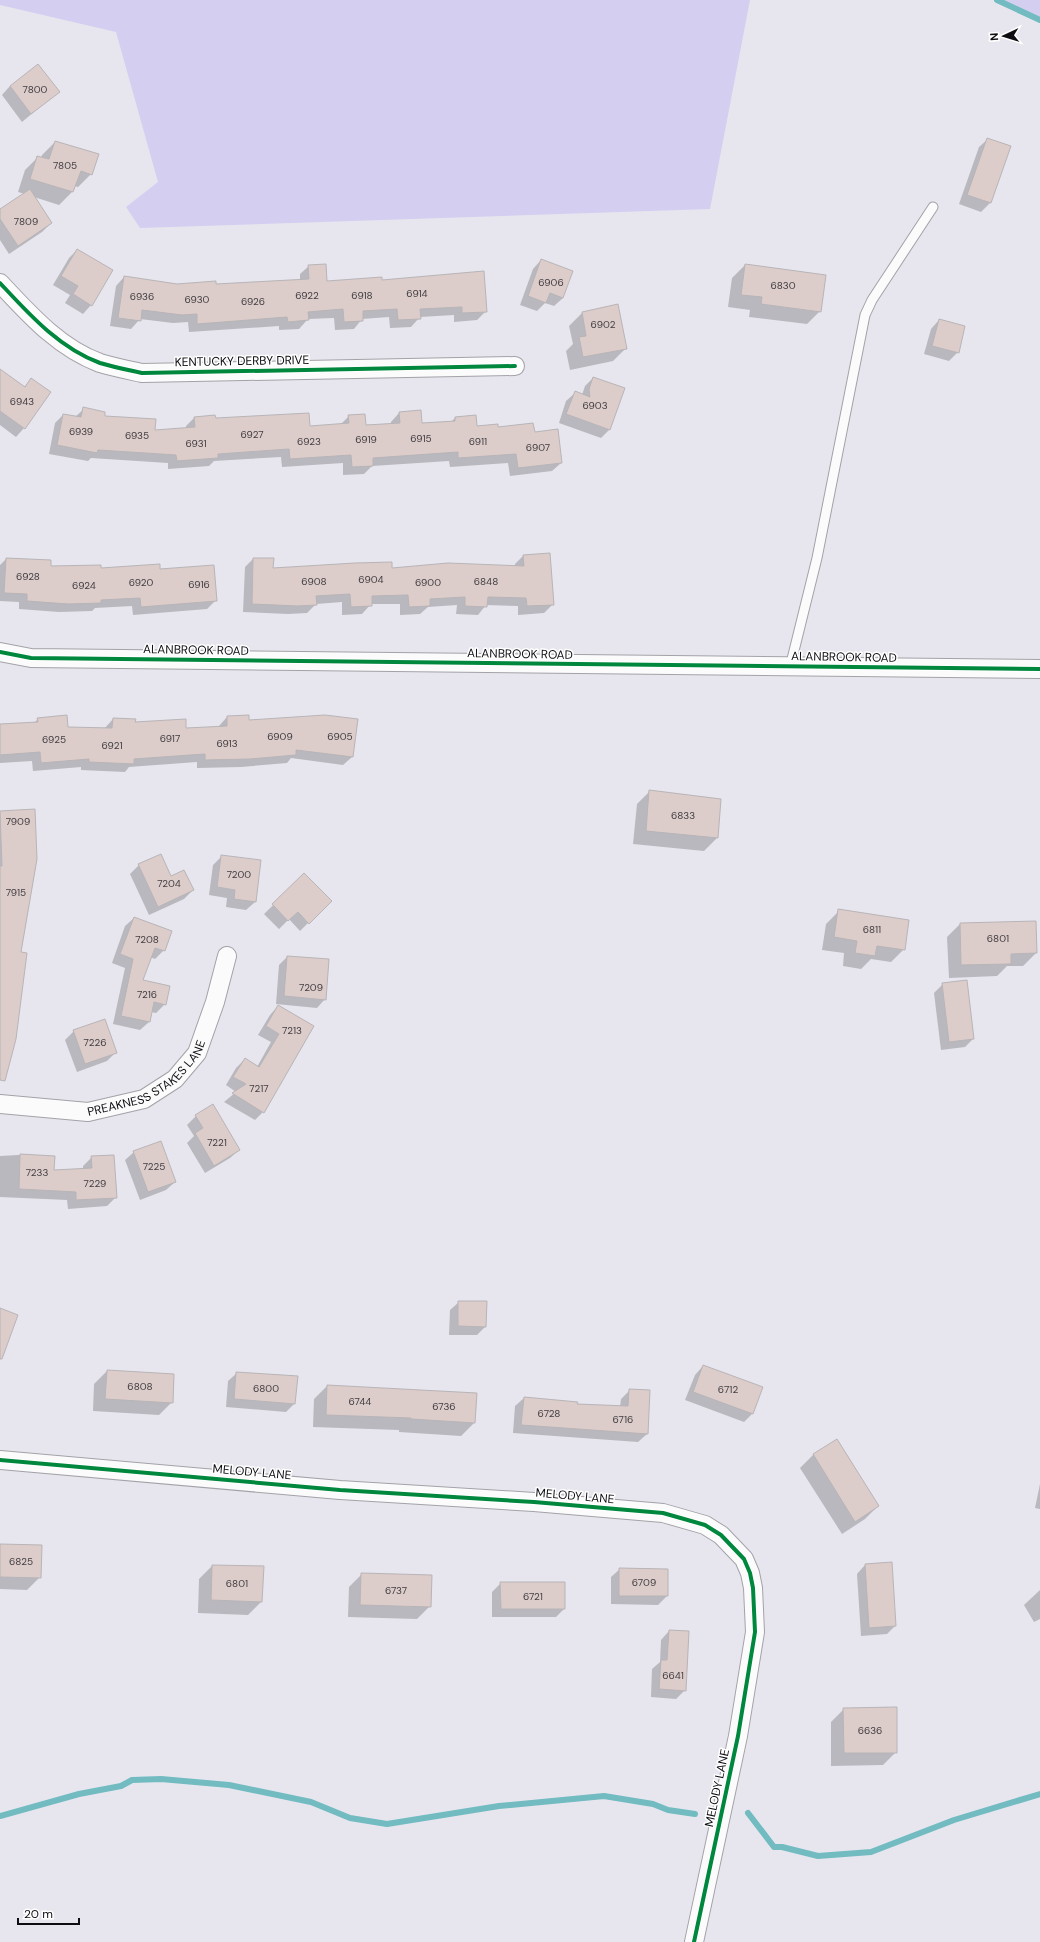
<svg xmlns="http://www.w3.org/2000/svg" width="1040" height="1942" viewBox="0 0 1040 1942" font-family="'DM Sans',sans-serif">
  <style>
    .green { fill: #d4cef1 }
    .shadow { fill: #0003 }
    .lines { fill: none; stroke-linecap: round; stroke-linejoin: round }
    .stream { stroke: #71bbc1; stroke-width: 6 }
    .building { fill: #dccdcb; stroke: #b8b4b7 }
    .lane-casing { stroke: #a3a2a8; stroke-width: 11 }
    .street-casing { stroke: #a3a2a8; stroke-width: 20 }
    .lane { stroke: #fbfbfc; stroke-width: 9 }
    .street { stroke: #fbfbfc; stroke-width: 18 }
    .cycleway-casing { stroke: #fff; stroke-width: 6 }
    .cycleway { stroke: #00873e; stroke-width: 4 }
    .labels { text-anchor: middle; stroke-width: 3; stroke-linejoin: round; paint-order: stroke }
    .number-label { font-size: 10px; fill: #423d40 }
    .street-label { font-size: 12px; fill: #0e0d12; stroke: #fff }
  </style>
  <rect width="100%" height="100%" fill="#e7e6ee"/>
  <g class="green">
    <path d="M0 0H750L710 209 140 228 126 207 158 182 116 32 0 5Z"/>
    <path d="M1001 0H1040V23Z"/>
  </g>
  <g class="shadow">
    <path d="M10 86 58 92 22 122 2 95Z"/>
    <path d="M988 139 1009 146 990 203 981 212 959 204 979 147Z"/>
    <path d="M55 142 91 174 78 187 74 186 72 192 59 205 34 197 51 223 42 232 9 254 0 240V210L25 194 18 192 25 170 38 157 41 158 42 155Z"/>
    <path d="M77 250 91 305 83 314 65 303 70 295 53 285 69 258Z"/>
    <path d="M541 260 563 298 554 306 545 303 537 311 520 305 533 269Z"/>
    <path d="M745 265 820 311 807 324 749 317 750 310 728 307 732 278Z"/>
    <path d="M309 266 326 282 381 281 486 311 477 320 454 322V315L420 317 411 327 390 328 389 317 362 319 354 329 335 330 334 318 308 319 299 329 279 330V326L189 332 188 322 173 323 140 319 131 329 110 326 116 286 124 277 177 285 215 286 300 280V274Z"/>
    <path d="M618 306 626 348 613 361 570 370 566 351 573 344 569 326 582 313Z"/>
    <path d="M939 320 958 352 949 361 924 354 931 329Z"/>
    <path d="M0 370 24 387 32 379 24 428 16 437 0 425Z"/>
    <path d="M593 378 609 430 601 438 559 423 566 401 575 393 582 395 585 386Z"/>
    <path d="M84 409 103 417 154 431 186 429V426L194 418 309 427 340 425 349 416 365 426 391 424V422L399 413 421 424 451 422 455 418 476 427 534 433 561 463 552 471 510 476 508 463 450 467 449 461 372 466 364 474 343 475V463L282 467 281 457 214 461 209 466 168 469V463L91 458 88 461 49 454 55 423 63 415 75 417Z"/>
    <path d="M523 556 553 604 544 613 518 615V606L486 605 478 615 456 614 457 605 428 607 420 614 400 615V604H371L362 614 342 615V602L316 604 307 613 288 614 243 612 245 567 253 559 272 570 391 569 515 567V564Z"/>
    <path d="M6 559 50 567 160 570 216 600 207 609 133 615 132 606 95 608 92 611 59 612 19 609V602L0 601V565Z"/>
    <path d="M227 717 248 721 352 757 343 765 291 758 287 763 241 767 197 768V762L129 767 125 772 81 770V767L33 771 32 761 0 763V725L34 723 38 719 67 728 104 729 113 719 185 729 219 728V726Z"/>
    <path d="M650 791 717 838 704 851 633 844 637 804Z"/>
    <path d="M34 810 36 859 0 1077V812Z"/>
    <path d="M222 856 255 902 246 910 226 907 227 898 209 895 213 865Z"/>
    <path d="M139 865 171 877 193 890 184 899 149 915 130 874Z"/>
    <path d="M304 875 330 901 300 931 289 919 279 929 264 914Z"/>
    <path d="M839 911 904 949 891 962 871 959 861 969 843 966 844 953 822 950 826 924Z"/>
    <path d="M134 918 164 950 155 959 150 957 142 981 165 1004 156 1013 151 1012 149 1022 140 1030 113 1024 125 968 112 963 125 926Z"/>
    <path d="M960 924 1036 953 1023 966H1007L997 976 949 978 947 937Z"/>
    <path d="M287 957 325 999 317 1008 276 1004 279 965Z"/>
    <path d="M943 984 973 1039 965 1047 941 1050 934 993Z"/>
    <path d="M278 1006 313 1027 263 1112 255 1120 224 1102 236 1092 226 1085 236 1068 245 1059 257 1067 271 1042 258 1035 270 1015Z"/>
    <path d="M74 1031 116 1052 107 1061 77 1072 65 1040Z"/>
    <path d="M213 1106 239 1150 230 1158 205 1173 187 1143 194 1136 187 1125 196 1116Z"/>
    <path d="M134 1152 175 1182 166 1190 140 1200 125 1160Z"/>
    <path d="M18 1155 54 1157 53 1171 83 1169V1166L92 1157 116 1197 107 1206 68 1209 67 1200 0 1197V1156Z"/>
    <path d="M459 1302 485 1327 477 1335H449L450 1310Z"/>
    <path d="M703 1366 753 1413 744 1422 685 1400 695 1375Z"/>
    <path d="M107 1371 172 1402 159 1415 93 1411 94 1384Z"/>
    <path d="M237 1373 294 1404 286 1412 226 1407 228 1381Z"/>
    <path d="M327 1386 474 1423 461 1436 399 1432V1430L313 1427 314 1399Z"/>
    <path d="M630 1390 647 1434 638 1442 513 1433 515 1406 524 1398 576 1405 620 1407 621 1399Z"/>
    <path d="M836 1441 878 1506 865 1519 842 1534 800 1468 813 1455Z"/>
    <path d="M1040 1484V1509L1035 1508Z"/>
    <path d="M0 1545 40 1577 27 1590 0 1589Z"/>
    <path d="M865 1565 895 1626 887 1634 861 1636 857 1574Z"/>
    <path d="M212 1566 261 1602 248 1615 198 1613 199 1579Z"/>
    <path d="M620 1569 667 1570V1596L658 1605 611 1604V1577Z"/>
    <path d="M362 1574 430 1606 417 1619 348 1617 349 1587Z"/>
    <path d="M501 1583 564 1609 556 1617H492V1592Z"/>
    <path d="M1040 1590V1619L1034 1622 1024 1605Z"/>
    <path d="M669 1631 685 1690 676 1699 651 1697 652 1669 660 1662 661 1640Z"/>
    <path d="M844 1709 896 1752 883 1765 831 1766V1722Z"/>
  </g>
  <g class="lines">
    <g class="stream">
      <path d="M997 0 1040 20"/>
      <path d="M748 1813 774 1847H782L818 1856 871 1852 954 1820 1040 1794"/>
      <path d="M0 1816 79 1794 121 1786 132 1780 161 1779 229 1785 311 1802 350 1818 387 1824 499 1806 604 1796 653 1804 668 1810 695 1814"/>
    </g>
  </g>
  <g class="building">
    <path d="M38 64 60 92 31 114 10 86Z"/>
    <path d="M987 138 1011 146 991 203 967 195Z"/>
    <path d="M55 141 99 154 92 175 81 171 73 192 30 179 37 156 49 159Z"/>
    <path d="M30 189 52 223 18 246 0 219V209Z"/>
    <path d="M77 249 113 270 92 306 73 294 78 286 61 276Z"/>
    <path d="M541 259 573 271 563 298 550 293 546 303 528 296Z"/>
    <path d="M326 264 327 281 382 277V280L484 271 487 312 462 313V307L420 309 421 319 398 320 397 309 363 311V321L344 322 343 309 308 312 309 320 288 322 287 317 197 324V314L182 315 142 310 141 321 118 318 124 276 177 284 216 281V284L271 281 309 279 308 265Z"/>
    <path d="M745 264 826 275 821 312 761 304 762 297 741 295Z"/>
    <path d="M618 304 627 349 583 357 579 337 586 336 582 312Z"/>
    <path d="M939 319 965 326 959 353 932 346Z"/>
    <path d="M0 369 25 387 31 378 51 392 25 429 0 411Z"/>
    <path d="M593 377 625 388 610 430 566 414 575 391 590 397 589 389Z"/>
    <path d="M83 407 105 412V416L156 419 155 430 195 427 194 417 215 415 216 418 309 413 310 426 349 423 348 415 365 414 366 425 400 423 399 412 421 410 422 423 455 421V417L476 415 477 426 498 424V427L533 423 535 432 558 429 562 463 518 468 516 454 458 458V452L373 458V466L352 467 351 455 290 459 289 449 218 454V458L177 461 176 455 98 450 97 453 57 445 63 414 81 417Z"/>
    <path d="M550 553 554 605 527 606 526 598 488 597 487 607 465 606V597L430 599V606L409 607 408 595 372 596V606L351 607 350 594 316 596 317 605 298 606 252 604 253 558H274L273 568 355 563 392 562V568L448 563 524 566 523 555Z"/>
    <path d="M6 558 51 560V566L101 565V568L160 564V569L214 565 217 601 141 607 140 598 101 600V603L68 604 27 601V594L4 593Z"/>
    <path d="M67 715 68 727 112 728 113 718 136 719 135 722 186 719V728L227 726V716L249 715V720L325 715 358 719 353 757 296 750V755L250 759 205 760V754L134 759V764L89 762V759L41 763 40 752 0 755V724L38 722 37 718Z"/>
    <path d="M649 790 721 799 718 838 646 831Z"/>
    <path d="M35 809 37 859 21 952 27 953 16 1039 5 1081 0 1080V866H2L0 811Z"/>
    <path d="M161 854 171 876 184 870 194 890 158 907 138 864Z"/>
    <path d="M221 855 261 860 256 902 234 899 235 890 217 887Z"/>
    <path d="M304 873 332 901 309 924 298 912 288 921 272 904Z"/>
    <path d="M838 909 909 920 905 950 877 946 875 956 855 953 857 941 834 937Z"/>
    <path d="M134 917 172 931 165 951 155 948 143 980 170 986 166 1005 154 1002 150 1022 121 1016 133 959 120 954Z"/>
    <path d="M1036 921 1037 953 1011 954V964L961 965 960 923Z"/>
    <path d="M287 956 329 959 326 1000 284 996Z"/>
    <path d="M967 980 974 1039 949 1042 942 983Z"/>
    <path d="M278 1005 314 1026 264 1113 232 1093 246 1084 233 1077 245 1058 259 1067 279 1034 266 1026Z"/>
    <path d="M105 1019 117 1053 85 1064 73 1030Z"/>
    <path d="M213 1104 240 1150 214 1166 195 1133 203 1128 195 1115Z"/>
    <path d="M161 1141 176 1182 148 1192 133 1151Z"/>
    <path d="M20 1154 55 1156 54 1170 92 1168 91 1156 114 1155 117 1198 76 1200V1192L19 1189Z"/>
    <path d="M458 1301H487L486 1327 458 1326Z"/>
    <path d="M0 1308 18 1315 2 1359H0Z"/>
    <path d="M703 1365 763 1387 753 1414 693 1392Z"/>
    <path d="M107 1370 174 1374 173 1403 105 1399Z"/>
    <path d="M236 1372 298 1376 295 1404 234 1399Z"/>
    <path d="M327 1385 477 1393 475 1423 411 1419V1418L326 1415Z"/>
    <path d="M629 1389 650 1390 648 1434 521 1425 524 1397 578 1402 577 1404 628 1406Z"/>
    <path d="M837 1439 879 1506 855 1522 813 1454Z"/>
    <path d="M0 1544 42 1545 41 1578 0 1577Z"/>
    <path d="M892 1562 896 1626 869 1628 865 1564Z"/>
    <path d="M212 1565 264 1566 262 1602 211 1600Z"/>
    <path d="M619 1568 668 1569V1596H619Z"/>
    <path d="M361 1573 432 1575 431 1607 360 1605Z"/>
    <path d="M500 1582H565V1609H501Z"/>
    <path d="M669 1630 689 1631 686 1691 659 1689 661 1660H667Z"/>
    <path d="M897 1707V1753H844L843 1708Z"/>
  </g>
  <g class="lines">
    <g class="lane-casing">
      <path id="lane" d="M790 667 817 558 865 315 872 300 933 207"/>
    </g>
    <g class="street-casing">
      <g id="street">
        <path d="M0 283C29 314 59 348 100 363 113 367 128 370 142 373L515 366"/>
        <path d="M0 652 31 658 1040 669"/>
        <path id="s1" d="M0 1104 88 1112 144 1099 175 1079 197 1053 215 1002 227 956"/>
        <path d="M0 1460 340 1490 534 1502 663 1513 705 1525 721 1535 744 1559 750 1573 753 1588 755 1632 738 1736 694 1942"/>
      </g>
    </g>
    <use href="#lane" class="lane"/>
    <use href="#street" class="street"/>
    <g class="cycleway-casing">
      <g id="cycleway">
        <path d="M0 283C29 314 59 348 100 363 113 367 128 370 142 373L515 366"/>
        <path d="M0 652 31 658 1040 669"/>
        <path d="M0 1460 340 1490 534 1502 663 1513 705 1525 721 1535 744 1559 750 1573 753 1588 755 1632 738 1736 694 1942"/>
      </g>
    </g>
    <use href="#cycleway" class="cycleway"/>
  </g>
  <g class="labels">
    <g class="number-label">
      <text x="35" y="93">7800</text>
      <text x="65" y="169">7805</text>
      <text x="26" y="225">7809</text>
      <text x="551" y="286">6906</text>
      <text x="783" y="289">6830</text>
      <text x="417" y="297">6914</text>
      <text x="307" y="299">6922</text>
      <text x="362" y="299">6918</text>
      <text x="142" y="300">6936</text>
      <text x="197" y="303">6930</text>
      <text x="253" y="305">6926</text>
      <text x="603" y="328">6902</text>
      <text x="22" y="405">6943</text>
      <text x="595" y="409">6903</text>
      <text x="81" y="435">6939</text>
      <text x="252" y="438">6927</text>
      <text x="137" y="439">6935</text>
      <text x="421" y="442">6915</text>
      <text x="366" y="443">6919</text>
      <text x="309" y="445">6923</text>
      <text x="478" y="445">6911</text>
      <text x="196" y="447">6931</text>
      <text x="538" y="451">6907</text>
      <text x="28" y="580">6928</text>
      <text x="371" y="583">6904</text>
      <text x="314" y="585">6908</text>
      <text x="486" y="585">6848</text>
      <text x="141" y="586">6920</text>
      <text x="428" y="586">6900</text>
      <text x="199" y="588">6916</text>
      <text x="84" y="589">6924</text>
      <text x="280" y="740">6909</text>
      <text x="340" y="740">6905</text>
      <text x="170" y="742">6917</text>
      <text x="54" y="743">6925</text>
      <text x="227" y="747">6913</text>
      <text x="112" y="749">6921</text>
      <text x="683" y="819">6833</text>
      <text x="18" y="825">7909</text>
      <text x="239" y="878">7200</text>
      <text x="169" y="887">7204</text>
      <text x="16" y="896">7915</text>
      <text x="872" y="933">6811</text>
      <text x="998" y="942">6801</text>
      <text x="147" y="943">7208</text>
      <text x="311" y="991">7209</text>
      <text x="147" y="998">7216</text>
      <text x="292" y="1034">7213</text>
      <text x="95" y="1046">7226</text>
      <text x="259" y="1092">7217</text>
      <text x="217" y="1146">7221</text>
      <text x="154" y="1170">7225</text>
      <text x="37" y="1176">7233</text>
      <text x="95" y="1187">7229</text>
      <text x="140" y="1390">6808</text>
      <text x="266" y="1392">6800</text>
      <text x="728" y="1393">6712</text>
      <text x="360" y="1405">6744</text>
      <text x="444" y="1410">6736</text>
      <text x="549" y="1417">6728</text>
      <text x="623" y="1423">6716</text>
      <text x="21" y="1565">6825</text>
      <text x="644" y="1586">6709</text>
      <text x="237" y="1587">6801</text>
      <text x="396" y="1594">6737</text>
      <text x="533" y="1600">6721</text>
      <text x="673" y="1679">6641</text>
      <text x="870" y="1734">6636</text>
    </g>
    <g class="street-label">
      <text transform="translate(242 361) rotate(-1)" y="4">KENTUCKY DERBY DRIVE</text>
      <text transform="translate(196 650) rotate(1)" y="4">ALANBROOK ROAD</text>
      <text transform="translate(520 654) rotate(1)" y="4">ALANBROOK ROAD</text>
      <text transform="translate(844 657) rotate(1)" y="4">ALANBROOK ROAD</text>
      <text dy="4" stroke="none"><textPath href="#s1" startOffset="159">PREAKNESS STAKES LANE</textPath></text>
      <text transform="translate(252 1472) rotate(5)" y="4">MELODY LANE</text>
      <text transform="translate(575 1496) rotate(5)" y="4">MELODY LANE</text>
      <text transform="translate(717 1788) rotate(-78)" y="4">MELODY LANE</text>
    </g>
  </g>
  <g transform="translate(1004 36) rotate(266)" stroke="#ffffff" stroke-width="3" paint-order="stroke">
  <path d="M0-3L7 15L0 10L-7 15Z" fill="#0e0d12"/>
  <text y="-6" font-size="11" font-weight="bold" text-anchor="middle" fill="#0e0d12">N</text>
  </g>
  <path d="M18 1918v6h61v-6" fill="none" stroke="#0e0d12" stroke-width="2"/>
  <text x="24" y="1918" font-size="12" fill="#0e0d12" stroke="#ffffff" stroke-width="3" paint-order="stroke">20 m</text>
</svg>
